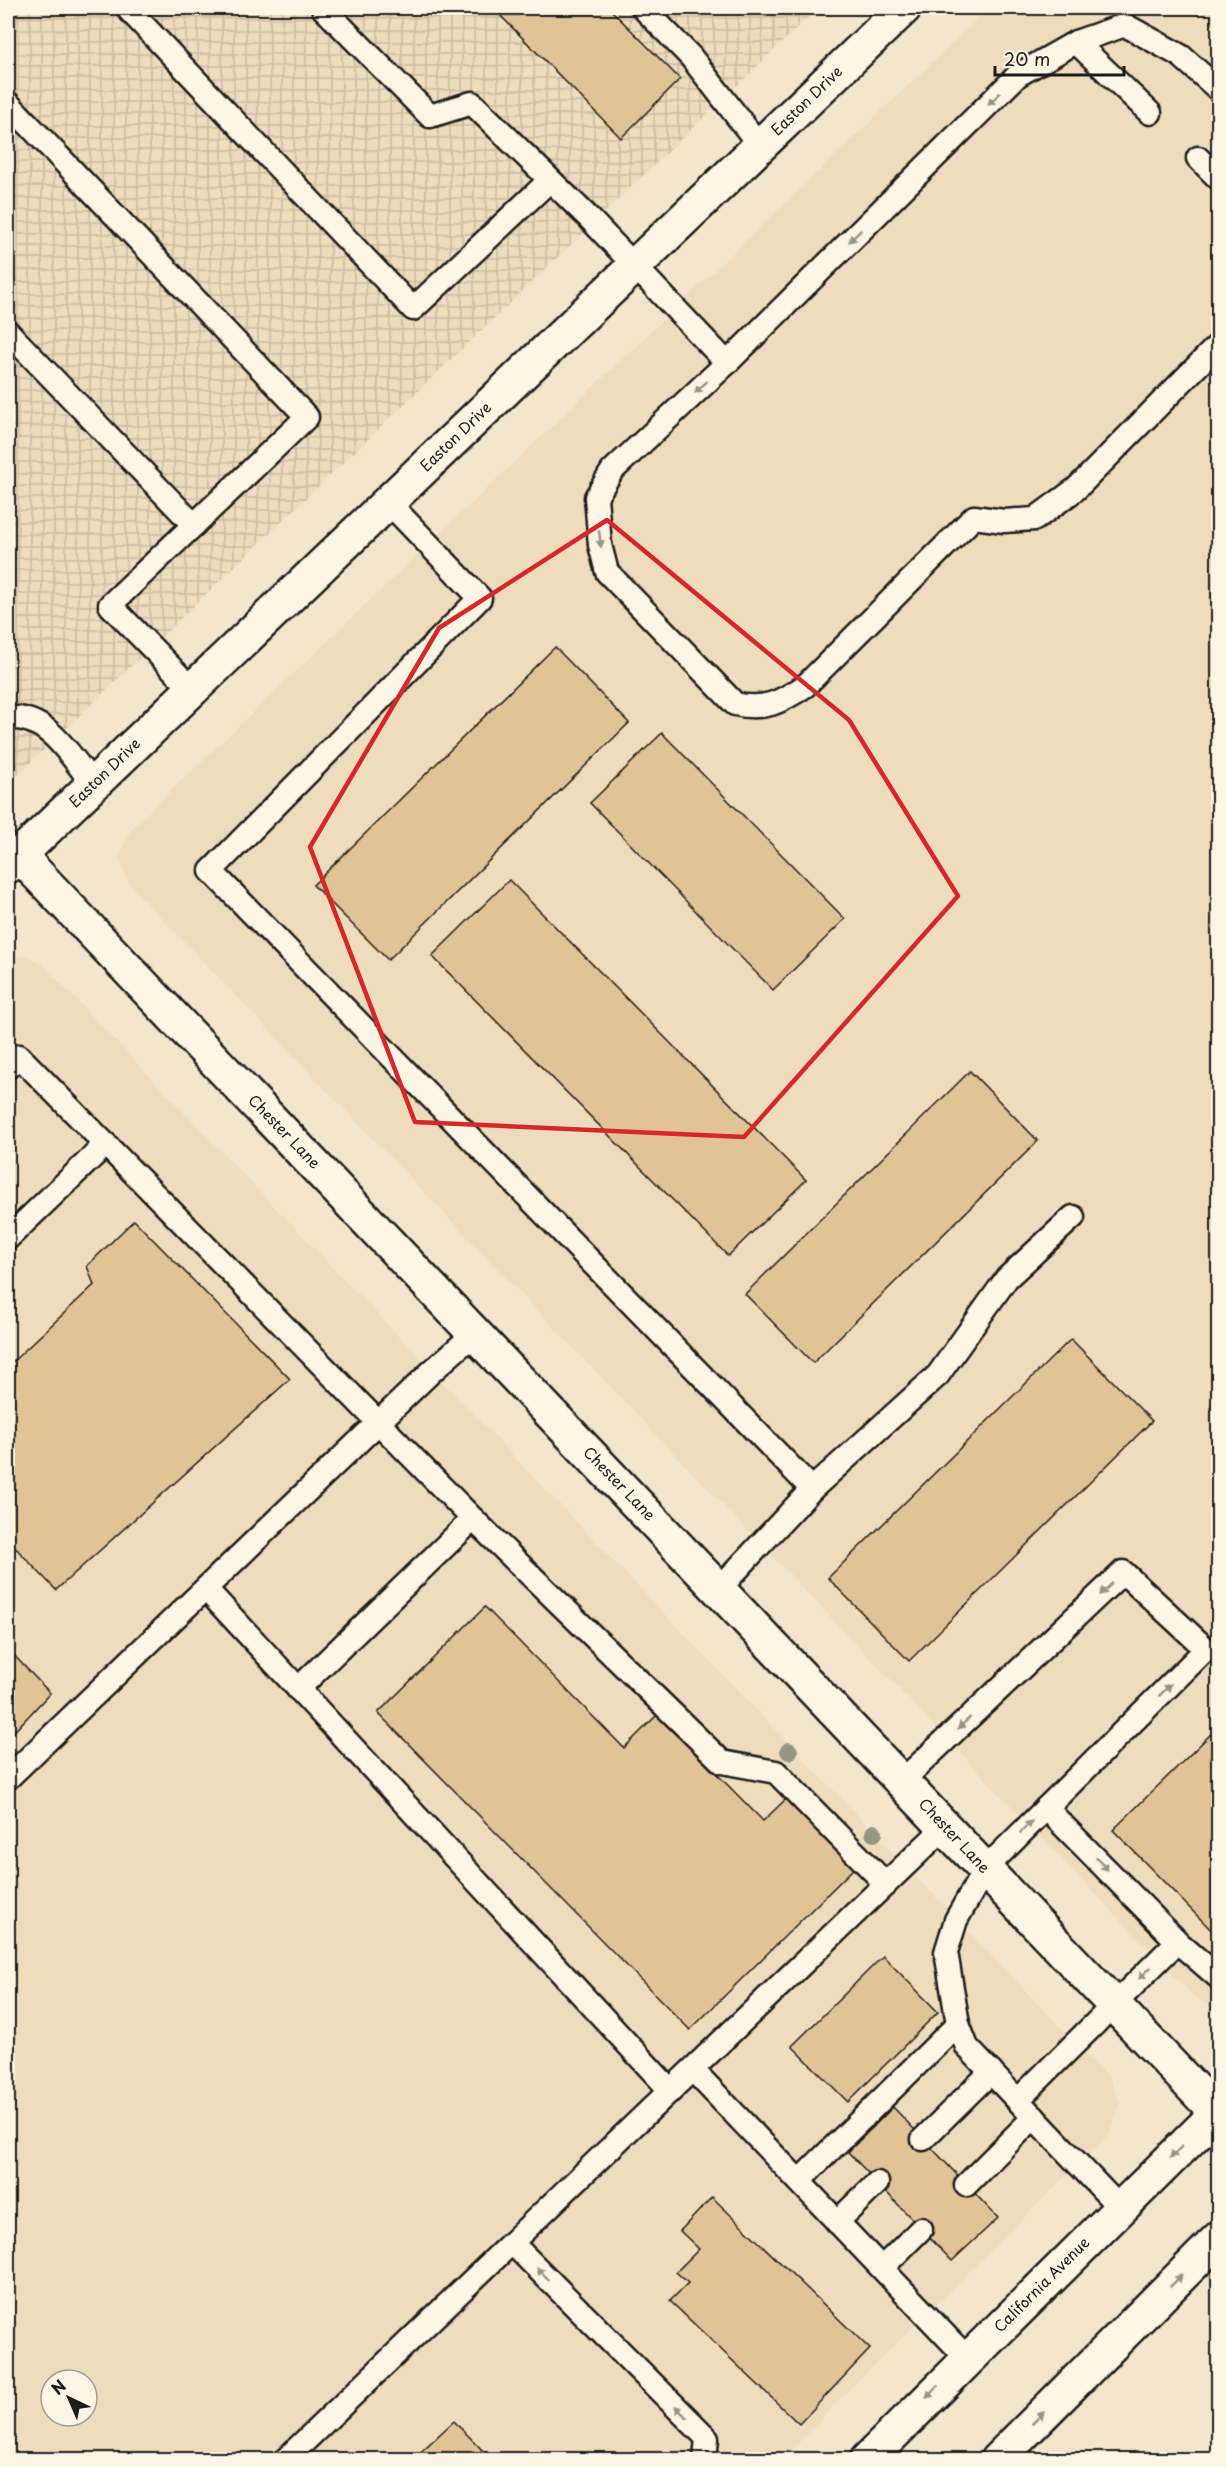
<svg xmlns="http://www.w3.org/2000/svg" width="1226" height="2467" viewBox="0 0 1226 2467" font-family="'Playpen Sans',sans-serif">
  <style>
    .built { fill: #efdcbc; fill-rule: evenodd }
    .industrial { fill: url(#industrial-grid) }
    .building { fill: #e2c395; stroke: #1c1c1c; stroke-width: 1.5 }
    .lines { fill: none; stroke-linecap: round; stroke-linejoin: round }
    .service-casing { stroke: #1c1c1c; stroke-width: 27 }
    .minor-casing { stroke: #1c1c1c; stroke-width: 38 }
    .tertiary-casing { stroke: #1c1c1c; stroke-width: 38 }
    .primary-casing { stroke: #1c1c1c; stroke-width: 38 }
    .service { stroke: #fcf5e5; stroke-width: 22 }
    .minor { stroke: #fcf5e5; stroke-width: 33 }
    .tertiary { stroke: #fcf5e5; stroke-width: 33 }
    .primary { stroke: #fcf5e5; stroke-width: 33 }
    .tree { fill: #959782 }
    .oneway { fill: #97938b }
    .marked { fill: none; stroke: #d62828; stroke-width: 4.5; stroke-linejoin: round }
    .labels { text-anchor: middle; stroke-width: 6; stroke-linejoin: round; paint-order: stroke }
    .street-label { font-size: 15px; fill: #1c1c1c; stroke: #fcf5e5 }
  </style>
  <defs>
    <pattern id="industrial-grid" width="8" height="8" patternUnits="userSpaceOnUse" patternTransform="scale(1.5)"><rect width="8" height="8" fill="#efdcbc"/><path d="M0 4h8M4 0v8" fill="none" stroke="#ccbca1"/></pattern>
  </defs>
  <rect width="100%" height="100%" fill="#f4e6cd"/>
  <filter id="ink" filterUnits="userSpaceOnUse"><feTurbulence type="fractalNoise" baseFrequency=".0167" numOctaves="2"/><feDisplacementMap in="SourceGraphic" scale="12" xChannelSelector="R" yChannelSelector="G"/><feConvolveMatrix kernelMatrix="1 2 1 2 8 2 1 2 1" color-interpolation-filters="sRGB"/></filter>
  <g filter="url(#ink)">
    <g class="built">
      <path d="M989 8H1218V2006H1210L1193 1996 129 884 119 857 130 830Z"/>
      <path d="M8 955 28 956 44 966 1110 2079 1120 2104 1110 2133 840 2399 783 2459 8 2460ZM51 2380H87V2416H51Z"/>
    </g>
    <path class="industrial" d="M8 8H818L8 784Z"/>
    <g class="building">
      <path d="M493 8H609L680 79 621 138Z"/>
      <path d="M555 647 629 723 388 960 313 885Z"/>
      <path d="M662 733 845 919 773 990 590 803Z"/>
      <path d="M509 880 806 1180 728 1256 432 956Z"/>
      <path d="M970 1071 1038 1141 813 1363 745 1294Z"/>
      <path d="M134 1220 290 1379 56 1590 8 1540V1366L94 1285 87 1266Z"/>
      <path d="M1071 1339 1152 1421 909 1661 828 1578Z"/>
      <path d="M485 1607 624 1748 658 1714 763 1821 787 1798 855 1867 690 2030 378 1713Z"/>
      <path d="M8 1649 50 1693 8 1738Z"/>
      <path d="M1216 1729 1218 1731V1937L1113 1830Z"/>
      <path d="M883 1956 938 2012 848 2102 792 2046Z"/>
      <path d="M893 2107 998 2218 952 2261 848 2152Z"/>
      <path d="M712 2197 870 2349 799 2424 670 2301 688 2283 676 2272 699 2249 680 2231Z"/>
      <path d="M454 2421 492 2460H412Z"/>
    </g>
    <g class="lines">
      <g class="service-casing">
        <g id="service">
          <path d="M131 8 129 10 413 309 550 180"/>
          <path d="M323 8 430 116 472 103 589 218 727 363"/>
          <path d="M643 8 691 57 760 146"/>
          <path d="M1076 42 1150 113"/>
          <path d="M1218 89 1181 56 1125 25 1076 42 1018 75 727 363 612 471 596 497 600 545 607 572 735 704C764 711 781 702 805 686L974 517 1004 521 1035 519 1076 489 1218 345"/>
          <path d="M8 103 307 417 110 605 192 689"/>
          <path d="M1198 158 1218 178"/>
          <path d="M8 332 194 525"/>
          <path d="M388 502 480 598 211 871 812 1489 719 1589"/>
          <path d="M8 718C49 715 70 756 93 784"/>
          <path d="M8 1067 19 1056 473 1519 298 1689"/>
          <path d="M8 1238 106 1144"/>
          <path d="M812 1489 938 1375 1007 1278 1073 1217"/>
          <path d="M473 1519 722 1762 776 1772 886 1884"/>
          <path d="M206 1589 671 2091"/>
          <path d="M8 1778 432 1371 475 1333"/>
          <path d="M902 1781 1123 1572 1206 1649 985 1869 956 1920 946 1952 958 2024 967 2047 1120 2208"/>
          <path d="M1046 1808 1180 1944 1218 1977"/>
          <path d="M693 2070 967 2358"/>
          <path d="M1018 2100 1177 1942"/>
          <path d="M923 2139 991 2072"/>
          <path d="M799 2181 958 2024"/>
          <path d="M966 2185 1034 2117"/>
          <path d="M837 2222 877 2183"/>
          <path d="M512 2243 707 2438 705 2460"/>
          <path d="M882 2268 921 2229"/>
          <path d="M285 2460 945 1827"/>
        </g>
      </g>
      <g class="minor-casing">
        <path id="minor" d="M8 866 904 8"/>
      </g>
      <g class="tertiary-casing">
        <path id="tertiary" d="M19 855 1218 2114"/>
      </g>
      <g class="primary-casing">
        <g id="primary">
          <path d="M867 2460 1218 2112"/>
          <path d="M997 2460 1218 2239"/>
        </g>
      </g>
      <use href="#service" class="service"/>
      <use href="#minor" class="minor"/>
      <use href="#tertiary" class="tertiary"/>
      <use href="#primary" class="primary"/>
    </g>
    <g class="tree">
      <circle cx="789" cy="1751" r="9"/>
      <circle cx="874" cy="1833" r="9"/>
    </g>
    <defs><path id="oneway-solid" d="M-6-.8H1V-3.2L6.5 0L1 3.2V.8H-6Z" transform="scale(1.5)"/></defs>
    <g class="oneway">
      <use href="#oneway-solid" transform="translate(994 99) rotate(135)"/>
      <use href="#oneway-solid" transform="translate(855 236) rotate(135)"/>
      <use href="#oneway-solid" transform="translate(701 387) rotate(137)"/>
      <use href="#oneway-solid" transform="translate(600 539) rotate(83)"/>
      <use href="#oneway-solid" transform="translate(1106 1589) rotate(137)"/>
      <use href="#oneway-solid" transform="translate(1165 1690) rotate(-45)"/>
      <use href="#oneway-solid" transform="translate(964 1723) rotate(137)"/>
      <use href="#oneway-solid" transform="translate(1026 1827) rotate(-45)"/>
      <use href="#oneway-solid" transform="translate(1102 1864) rotate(46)"/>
      <use href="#oneway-solid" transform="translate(1145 1973) rotate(136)"/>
      <use href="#oneway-solid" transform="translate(1176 2152) rotate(136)"/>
      <use href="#oneway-solid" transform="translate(543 2274) rotate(-135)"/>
      <use href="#oneway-solid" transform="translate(1176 2281) rotate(-45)"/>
      <use href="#oneway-solid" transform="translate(932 2392) rotate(135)"/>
      <use href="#oneway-solid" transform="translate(681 2412) rotate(-135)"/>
      <use href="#oneway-solid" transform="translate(1038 2418) rotate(-45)"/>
    </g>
  </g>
  <path class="marked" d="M607 520 849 720 958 896 744 1137 415 1122 310 847 439 628Z"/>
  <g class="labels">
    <g class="street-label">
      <text transform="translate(807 101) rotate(-44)" y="5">Easton Drive</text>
      <text transform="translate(456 437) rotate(-44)" y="5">Easton Drive</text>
      <text transform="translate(105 773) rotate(-44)" y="5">Easton Drive</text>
      <text transform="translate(284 1132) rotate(46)" y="5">Chester Lane</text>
      <text transform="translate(619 1484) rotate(46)" y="5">Chester Lane</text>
      <text transform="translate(954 1836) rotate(47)" y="5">Chester Lane</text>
      <text transform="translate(1042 2285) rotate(-45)" y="5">California Avenue</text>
    </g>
  </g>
  <rect width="1226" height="2467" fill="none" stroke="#fcf5e5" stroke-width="30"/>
  <rect x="15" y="15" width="1196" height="2437" fill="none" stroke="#1c1c1c" stroke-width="2" filter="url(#ink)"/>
  <g transform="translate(69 2398) rotate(316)"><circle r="28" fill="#fcf5e5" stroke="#a29e95" stroke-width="1.5"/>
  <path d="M0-4.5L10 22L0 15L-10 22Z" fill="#1c1c1c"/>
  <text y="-9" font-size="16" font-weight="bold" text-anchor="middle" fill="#1c1c1c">N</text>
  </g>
  <path d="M995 66v9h129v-9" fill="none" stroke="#1c1c1c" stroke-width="3"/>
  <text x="1004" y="66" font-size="18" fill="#1c1c1c" stroke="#fcf5e5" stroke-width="4.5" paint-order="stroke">20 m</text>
</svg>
